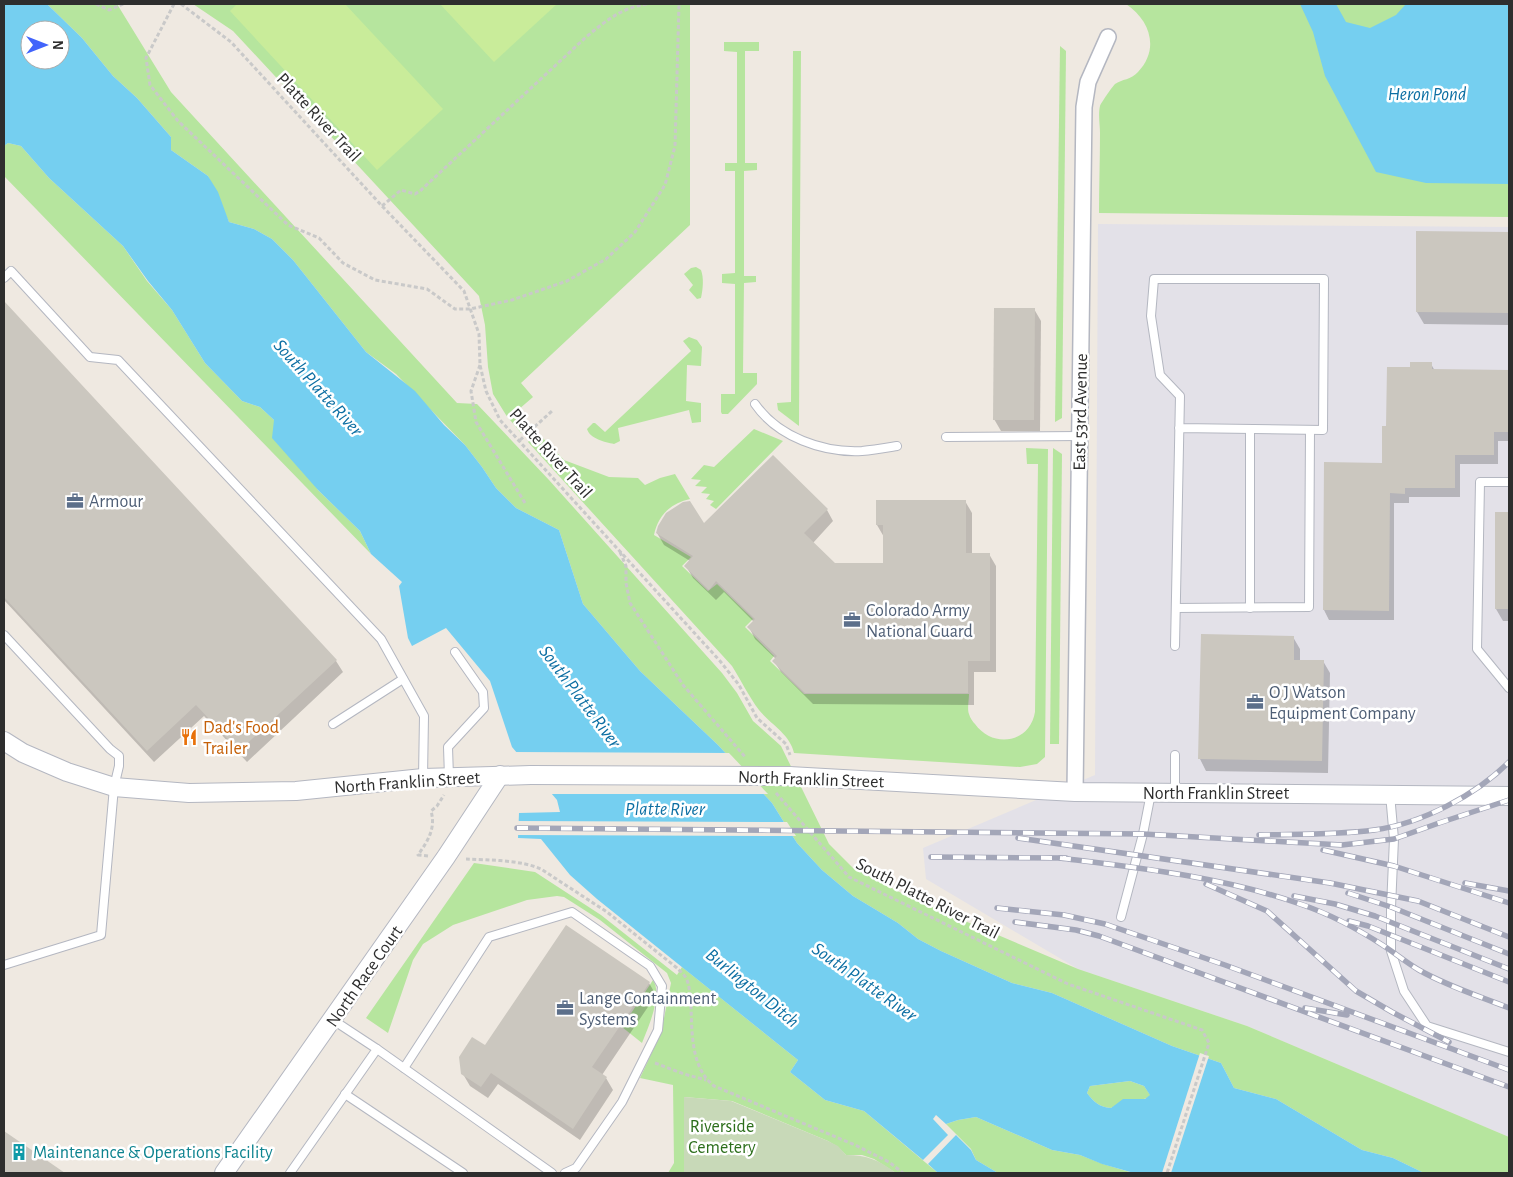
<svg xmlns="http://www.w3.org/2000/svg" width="1513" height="1177" viewBox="0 0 1513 1177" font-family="'Alegreya Sans',sans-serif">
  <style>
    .industrial { fill: #e3e1e8 }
    .green { fill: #b6e59e }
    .cemetery { fill: #c8d9b8 }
    .pitch { fill: #c9ec9a }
    .water { fill: #75cff0; fill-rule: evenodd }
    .pier { fill: #efe9e1 }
    .shadow { fill: #0003 }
    .building { fill: #cbc7bf }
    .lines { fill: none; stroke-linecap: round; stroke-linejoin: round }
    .service-casing { stroke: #b4b7c1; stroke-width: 10 }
    .minor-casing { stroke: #b4b7c1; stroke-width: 18 }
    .tertiary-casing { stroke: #b4b7c1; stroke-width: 20 }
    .path { stroke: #c9c9c9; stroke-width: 3; stroke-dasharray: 4 2.5; stroke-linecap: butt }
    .service { stroke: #fff; stroke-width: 8 }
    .minor { stroke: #fff; stroke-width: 15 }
    .tertiary { stroke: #fff; stroke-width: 18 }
    .rail-casing { stroke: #a3a6b8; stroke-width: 5.5 }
    .rail { stroke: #fff; stroke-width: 4; stroke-dasharray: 11; stroke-linecap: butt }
    .tertiary-bridge-casing { stroke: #b4b7c1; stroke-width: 20; stroke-linecap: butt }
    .tertiary-bridge { stroke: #fff; stroke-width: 18 }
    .labels { text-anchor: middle; stroke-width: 5; stroke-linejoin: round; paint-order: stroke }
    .street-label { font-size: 18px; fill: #2e2e2e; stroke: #fff }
    .service-label { font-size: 18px; fill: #4e5e75; stroke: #fff; text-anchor: start }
    .food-label { font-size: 18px; fill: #c56008; stroke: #fff; text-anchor: start }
    .park-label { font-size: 18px; fill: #2c6e1b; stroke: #fff }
    .culture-label { font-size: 18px; fill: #0d838f; stroke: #fff; text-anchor: start }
    .water-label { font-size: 19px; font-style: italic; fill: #0d6fa3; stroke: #fff }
  </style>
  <rect width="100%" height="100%" fill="#efe9e1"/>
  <path class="industrial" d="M1098 224 1509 227V1137L1247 1026 1078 969 926 879 923 848 1095 775Z"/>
  <g class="green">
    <path d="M47 4H117L171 92 457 403 477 404 549 480 722 673 737 693 753 721 781 746 829 844 853 868 913 899 1078 969 1247 1026 1509 1137V1173H1424L1393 1158 1362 1150 1276 1099 1234 1088 1221 1063 1172 1046 1052 993 1012 983 941 951 918 939 898 923 853 896 822 870 797 843 772 803 718 745 640 671 583 604 559 530 516 508 496 488 482 467 465 445 396 374 366 352 293 260 272 239 254 229 229 222 208 176 171 150V137L137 98 113 76 82 38Z"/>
    <path d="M193 4H690V225L521 383 533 397 518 410 532 426 521 433 506 415 493 394 488 367 485 325 479 296 233 31Z"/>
    <path d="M1126 4H1509V217L1099 213C1099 186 1100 160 1100 133 1100 125 1098 114 1100 106 1101 103 1112 87 1115 84 1122 79 1131 80 1138 72 1160 49 1150 20 1126 4Z"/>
    <path d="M724 42H759V51H745V163H757V170L744 171V276H756V282L744 283 743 373H757V384L728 414H722L721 412V394H735V284L722 283V274L735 273V171H725V163H737V52L724 51Z"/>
    <path d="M1060 46 1066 51 1062 418 1055 422Z"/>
    <path d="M793 51H801L799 426 778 410 777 403 791 402Z"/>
    <path d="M8 143 21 146 49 178 123 246 147 281 172 310 205 363 242 401 260 407 274 420 318 490 360 531 371 554 4 176V146Z"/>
    <path d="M696 267 701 270C704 278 703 289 701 298L697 299 689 290 693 285 684 274 691 268Z"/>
    <path d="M689 337 697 340 702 347 701 366 687 365 686 401 701 403V422L692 423 689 410 618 428 620 441 614 444C605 442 590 439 587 429L593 423H595L605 432 691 351 683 341Z"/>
    <path d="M754 429 783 441 716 509 710 505 714 501 706 499 710 494 701 493 707 487 695 486 701 480 691 479 704 465 714 467Z"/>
    <path d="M537 432 564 460 609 477 638 478 645 485 660 478 675 474 690 499C671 503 658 515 654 535L691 557 682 566 708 591 717 584 753 619 745 627 774 656 770 661 804 694H969C969 700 967 709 969 714 970 718 973 722 975 724 993 749 1030 743 1035 712L1038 464H1027L1026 448 1048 449 1045 757 1037 764 1020 767 794 753C790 734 770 724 759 710 749 697 741 680 732 666L528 442Z"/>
    <path d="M1053 448 1062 454 1059 744H1050Z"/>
    <path d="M474 863 535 872 601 915 677 975 682 967 798 1060 790 1072 825 1100 864 1111 938 1173H896L874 1159 862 1155H846L838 1147 828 1141 732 1101 684 1097V1173H668L674 1163 673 1085 640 1078 661 1033 671 983 667 973 600 920 564 897 557 896 527 900 453 925 423 944 413 960 388 1033 366 1018Z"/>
    <path d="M653 980C663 994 648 1028 642 1043L622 1027Z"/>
    <path d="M1130 1081 1144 1086 1151 1096C1139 1103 1123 1100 1111 1108 1099 1107 1094 1102 1087 1093L1090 1086Z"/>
    <path d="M976 1117 1052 1150 1080 1155 1103 1164 1133 1173H998L976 1160 971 1149 946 1124 958 1120Z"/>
  </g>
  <path class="cemetery" d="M684 1097 731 1101 828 1141 838 1146 846 1155C867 1155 879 1160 896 1173H684Z"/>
  <g class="pitch">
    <path d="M237 4H345L443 109 377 170 230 11Z"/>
    <path d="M440 4H557L494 62Z"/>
  </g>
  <g class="water">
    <path d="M4 4H47L82 38 113 76 137 98 171 137V150L208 176 218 192 229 222 254 229 272 239 293 260 366 352 415 391 444 425 465 445 482 467 496 488 516 508 559 530 583 604 640 671 718 745 772 803 797 843 822 870 853 896 898 923 918 939 941 951 1012 983 1052 993 1172 1046 1221 1063 1234 1088 1276 1099 1362 1150 1393 1158 1424 1173H1134L1102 1164 1080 1155 1052 1150 976 1117 958 1120 946 1124 936 1115 933 1119 948 1135 923 1160 864 1111 825 1100 790 1072 798 1060 597 899 570 875 541 839 518 838 519 813 560 812 557 800 512 747 490 681 446 628 412 646 408 638 399 586 402 582 371 554 360 531 318 490 272 438 274 420 260 407 242 401 205 363 172 310 148 281 123 246 49 178 21 146 8 143 4 146ZM30 30H60V60H30ZM1130 1081 1144 1086 1150 1095 1145 1099H1123L1111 1108C1099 1107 1094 1102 1087 1093L1090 1086Z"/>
    <path d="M1300 4H1336L1346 22 1370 28 1396 15 1406 4H1509V184L1426 183 1376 172 1325 76 1313 32Z"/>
    <path d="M956 1135 971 1150 976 1160 998 1173H938L928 1164Z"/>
  </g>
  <g class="pier">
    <path d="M514 752 729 753 768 794H548Z"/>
    <path d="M517 821 787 822 796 836 517 835Z"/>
    <path d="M1200 1053 1209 1056 1171 1173H1162Z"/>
  </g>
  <g class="shadow">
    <path d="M1418 232 1509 233V325L1424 324 1417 312Z"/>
    <path d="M4 303 336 661 343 672 247 762 204 716 154 762 4 600Z"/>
    <path d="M1034 309 1041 321 1040 431H1001L994 419Z"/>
    <path d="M1431 364 1435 371H1509V441H1498V464H1460V497H1409V503H1394V620H1329L1324 610 1325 463 1383 464 1387 428 1411 368Z"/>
    <path d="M965 501 972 513V554H989L996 566V672H974V705L813 704 781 672 774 661 776 659 755 639 749 627 754 622 724 592 716 600 693 578 686 566 690 561 664 545 657 533 827 510 833 521 813 543 834 564H884V537L877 525Z"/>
    <path d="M1496 514H1509V621H1503L1496 609Z"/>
    <path d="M1293 637 1300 649V661H1323L1330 673 1328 773 1206 771 1200 759Z"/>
    <path d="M649 983 656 995 602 1075 606 1078 613 1090 580 1140 498 1084 488 1098 470 1086 463 1074 485 1047Z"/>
    <path d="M4 1133 62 1173H4Z"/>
  </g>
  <g class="building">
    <path d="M1416 231 1509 232V313L1416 312Z"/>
    <path d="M4 301 337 660 239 751 196 705 147 751 4 597Z"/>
    <path d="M994 308H1035L1034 420H993Z"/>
    <path d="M1410 362H1432V369L1509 370V432H1494V455H1455V488H1405V494L1390 493 1389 611 1323 610 1324 462 1382 463V426H1386L1387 367H1410Z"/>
    <path d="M773 455 828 509 804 533 835 563H883V525H876V500H966V553H990V661H968V693H805L772 661 777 656 747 627 755 619 716 581 709 590 684 566 693 556 656 533 658 526 666 513 683 502 690 501 704 523Z"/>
    <rect x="1495" y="512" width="14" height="97"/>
    <path d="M1201 634 1294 636V660H1324L1322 761 1198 759Z"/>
    <path d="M566 925 650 982 592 1067 607 1077 573 1129 491 1073 481 1087 461 1074 459 1057 472 1037 485 1045Z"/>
    <path d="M4 1131 65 1173H4Z"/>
  </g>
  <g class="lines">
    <g class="service-casing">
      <g id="service">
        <path d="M4 278 11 271 90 357 118 360 381 639 424 716 423 778"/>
        <path d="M755 404C778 437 823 453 862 451 874 450 885 448 897 446"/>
        <path d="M1250 429V608"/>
        <path d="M946 437 1080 436"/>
        <path d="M1509 482H1480L1477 649 1509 688"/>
        <path d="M1176 608 1309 607 1310 430"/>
        <path d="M4 635 110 749 119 756V766L114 787 101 935 4 965"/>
        <path d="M1175 646C1177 563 1178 479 1180 396L1160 375 1151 316 1154 279H1324L1323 430 1179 428"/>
        <path d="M333 724 403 679"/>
        <path d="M449 777 448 747 484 708 483 692 455 652"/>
        <path d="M1175 793V755"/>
        <path d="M1390 794 1394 839 1391 907V951L1404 991 1427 1026 1509 1052"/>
        <path d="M1121 917 1143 834 1151 793"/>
        <path d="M377 1049 552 1173"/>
        <path d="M404 1068 489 937 572 912 650 966 662 986 658 1030 622 1102 576 1168 565 1173"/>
        <path d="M345 1094 463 1173"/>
        <path d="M290 1173 377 1049 333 1020"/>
      </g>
    </g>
    <g class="minor-casing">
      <path id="minor" d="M1075 792 1084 107 1088 82 1108 37"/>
    </g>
    <g class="tertiary-casing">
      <g id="tertiary">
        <path d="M4 741 23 753 67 772 114 787 189 793 296 791 423 778 531 775"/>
        <path d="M789 776 1075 792 1509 796"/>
        <path d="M224 1173 446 857 500 775"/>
      </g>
    </g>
    <g class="path">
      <path d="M96 4 109 10 123 4"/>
      <path d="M174 4 146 58 150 85 178 121 288 225 319 238 343 263 375 280 427 289 455 309H470L512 300 567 281 606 259 635 232 665 185 675 146 679 4"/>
      <path d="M181 4 231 42 382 206 464 291 479 334 480 365 486 391 500 420 720 661 739 685 757 718 786 744 790 755"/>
      <path d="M382 206 401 190 415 194 420 191 585 38C604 22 622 7 648 4"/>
      <path d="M480 365 471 391 476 422 525 503"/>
      <path d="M520 440 552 411"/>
      <path d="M620 552 626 566V583L630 603 683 685 746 758"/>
      <path d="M776 793 849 877 1068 984 1202 1030 1209 1043 1167 1173"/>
      <path d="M428 856 418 855C428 841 436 828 431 811L437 806 444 795"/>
      <path d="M466 859C489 860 521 860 541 869L607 912 677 968C680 971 685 975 687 980 690 988 690 998 691 1007 692 1033 691 1068 714 1086L855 1145 889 1162 903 1173"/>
      <path d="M655 1063 684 1074 706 1080"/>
    </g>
    <use href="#service" class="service"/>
    <use href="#minor" class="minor"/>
    <use href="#tertiary" class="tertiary"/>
    <g class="rail-casing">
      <g id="rail">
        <path d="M517 828 1143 834 1342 845 1394 839 1439 823 1509 800"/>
        <path d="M1259 835C1297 834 1336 835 1374 830 1421 824 1476 795 1509 762"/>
        <path d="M1018 838 1330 883 1418 901 1509 937"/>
        <path d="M1323 850 1394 866 1509 903"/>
        <path d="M931 857 1066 858"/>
        <path d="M1060 858C1140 868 1223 877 1300 904 1330 914 1358 929 1384 946 1396 954 1407 963 1419 970 1447 986 1479 996 1509 1008"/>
        <path d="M1465 883 1509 891"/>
        <path d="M1206 884 1267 911 1356 991 1392 1012 1449 1042"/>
        <path d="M1348 893 1391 907 1509 954"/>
        <path d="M1294 896 1335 904 1375 916 1509 969"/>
        <path d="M997 908 1064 915 1105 924 1225 965 1509 1070"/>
        <path d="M1349 921 1368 926 1509 982"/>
        <path d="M1015 922 1076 930 1099 936 1509 1087"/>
        <path d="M1305 1008 1347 1015"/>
      </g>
    </g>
    <use href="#rail" class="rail"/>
    <g class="tertiary-bridge-casing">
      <path id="tertiary-bridge" d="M531 775 789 776"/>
    </g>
    <use href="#tertiary-bridge" class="tertiary-bridge"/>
  </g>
  <defs>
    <g id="office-bare" transform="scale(1.35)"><path d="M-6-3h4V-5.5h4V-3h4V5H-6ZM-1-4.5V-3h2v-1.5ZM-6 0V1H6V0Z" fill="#5c6f8a" stroke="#fff" stroke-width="2.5" paint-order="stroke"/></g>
    <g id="restaurant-bare" transform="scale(1.35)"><path d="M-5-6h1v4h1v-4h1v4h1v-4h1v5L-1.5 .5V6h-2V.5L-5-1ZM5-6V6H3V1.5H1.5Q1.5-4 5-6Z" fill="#e8710a" stroke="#fff" stroke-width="2.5" paint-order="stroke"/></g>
    <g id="building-bare" transform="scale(1.35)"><path d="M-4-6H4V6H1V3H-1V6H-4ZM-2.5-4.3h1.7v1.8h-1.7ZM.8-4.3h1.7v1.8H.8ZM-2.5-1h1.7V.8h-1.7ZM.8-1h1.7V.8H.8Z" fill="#0f9aa8" stroke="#fff" stroke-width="2.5" paint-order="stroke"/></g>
  </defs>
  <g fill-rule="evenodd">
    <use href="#office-bare" x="75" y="501"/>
    <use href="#office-bare" x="852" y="620"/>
    <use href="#office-bare" x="1255" y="702"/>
    <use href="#restaurant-bare" x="189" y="737"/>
    <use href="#office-bare" x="565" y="1008"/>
    <use href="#building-bare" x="19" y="1152"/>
  </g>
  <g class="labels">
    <g class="street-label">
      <text transform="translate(319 117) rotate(47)" y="6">Platte River Trail</text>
      <text transform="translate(1080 412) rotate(-89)" y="6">East 53rd Avenue</text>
      <text transform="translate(551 453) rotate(48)" y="6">Platte River Trail</text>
      <text transform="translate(811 779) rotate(2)" y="6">North Franklin Street</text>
      <text transform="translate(407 782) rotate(-4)" y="6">North Franklin Street</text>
      <text x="1216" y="799">North Franklin Street</text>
      <text transform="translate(928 898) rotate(27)" y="6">South Platte River Trail</text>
      <text transform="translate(364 976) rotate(-55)" y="6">North Race Court</text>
    </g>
    <g class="service-label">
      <text x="89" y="507">Armour</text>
      <text x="866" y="616">Colorado Army<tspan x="866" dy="21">National Guard</tspan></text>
      <text x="1269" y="698">O J Watson<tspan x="1269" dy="21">Equipment Company</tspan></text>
      <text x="579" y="1004">Lange Containment<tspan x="579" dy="21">Systems</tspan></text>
    </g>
    <g class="food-label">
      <text x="203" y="733">Dad's Food<tspan x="203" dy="21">Trailer</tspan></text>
    </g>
    <g class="park-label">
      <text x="722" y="1132">Riverside<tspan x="722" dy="21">Cemetery</tspan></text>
    </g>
    <g class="culture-label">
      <text x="33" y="1158">Maintenance &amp; Operations Facility</text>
    </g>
    <g class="water-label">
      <text x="1427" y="100">Heron Pond</text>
      <text transform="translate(319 387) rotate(48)" y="7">South Platte River</text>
      <text transform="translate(581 696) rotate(53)" y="7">South Platte River</text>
      <text x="665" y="815">Platte River</text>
      <text transform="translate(865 981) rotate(35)" y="7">South Platte River</text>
      <text transform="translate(753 987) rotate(39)" y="7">Burlington Ditch</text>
    </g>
  </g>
  <rect width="1513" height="1177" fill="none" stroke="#2e2e2e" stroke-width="10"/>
  <g transform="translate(45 45) rotate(90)"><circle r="24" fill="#ffffff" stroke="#ababab"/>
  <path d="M0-4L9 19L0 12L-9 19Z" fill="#4264fb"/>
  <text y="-8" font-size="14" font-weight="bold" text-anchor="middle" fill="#2e2e2e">N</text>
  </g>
</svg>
